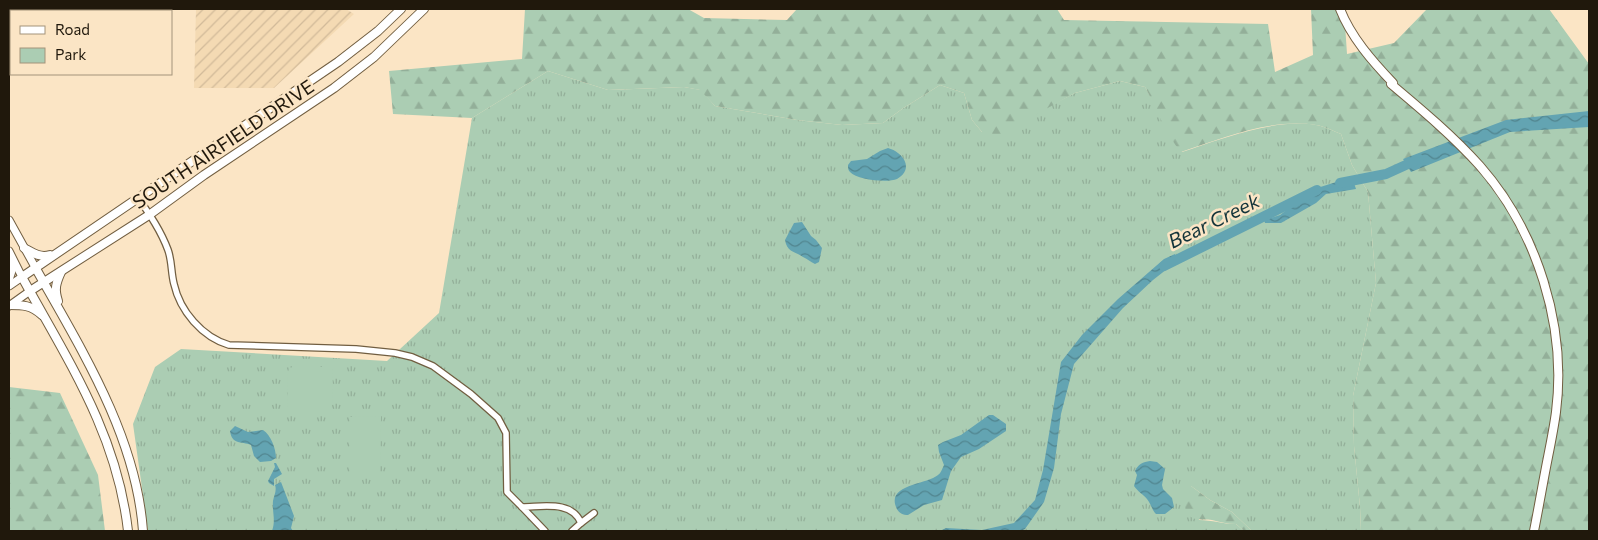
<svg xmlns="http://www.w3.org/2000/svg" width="1598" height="540" viewBox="0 0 1598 540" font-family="Commissioner,sans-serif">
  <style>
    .industrial { fill: url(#industrial-furrows) }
    .grass { fill: url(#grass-tufts) }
    .forest { fill: url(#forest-firs) }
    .park { fill: #abcdb3 }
    .water { fill: url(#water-waves) }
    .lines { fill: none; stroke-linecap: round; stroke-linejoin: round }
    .river { stroke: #63a4b2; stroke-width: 10 }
    .minor-casing { stroke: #715e41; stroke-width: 8 }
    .tertiary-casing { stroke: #715e41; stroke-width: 9 }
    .secondary-casing { stroke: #715e41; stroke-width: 10 }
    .minor { stroke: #fff; stroke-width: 5.5 }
    .tertiary { stroke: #fff; stroke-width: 7 }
    .secondary { stroke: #fff; stroke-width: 8 }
    .labels { text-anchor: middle; stroke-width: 5; stroke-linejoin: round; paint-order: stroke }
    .street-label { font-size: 19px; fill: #20180c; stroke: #fbe5c5 }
    .water-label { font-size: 20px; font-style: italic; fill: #13343a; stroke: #fbe5c5 }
  </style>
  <defs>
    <pattern id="industrial-furrows" width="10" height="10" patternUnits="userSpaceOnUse" patternTransform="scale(1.25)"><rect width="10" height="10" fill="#f4dab3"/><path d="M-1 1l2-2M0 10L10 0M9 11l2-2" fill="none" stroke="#d1ba99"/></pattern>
    <pattern id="grass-tufts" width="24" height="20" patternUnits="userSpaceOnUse" patternTransform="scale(1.25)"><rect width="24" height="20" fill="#abcdb3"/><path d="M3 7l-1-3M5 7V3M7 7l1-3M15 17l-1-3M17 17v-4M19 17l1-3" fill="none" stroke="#93af99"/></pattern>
    <pattern id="forest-firs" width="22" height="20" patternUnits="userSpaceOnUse" patternTransform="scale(1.25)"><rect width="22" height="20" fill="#abcdb3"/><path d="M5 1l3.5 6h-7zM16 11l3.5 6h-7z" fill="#93af99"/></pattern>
    <pattern id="water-waves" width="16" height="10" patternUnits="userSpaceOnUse" patternTransform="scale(1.25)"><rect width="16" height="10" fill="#63a4b2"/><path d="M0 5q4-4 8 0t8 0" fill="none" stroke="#51858f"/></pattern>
  </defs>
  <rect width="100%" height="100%" fill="#fbe5c5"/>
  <path class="industrial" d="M196 9H346L354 14 274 88H194Z"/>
  <path class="grass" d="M548 71 608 90 684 87 701 90 715 106 797 120 842 125 883 123 902 109 940 85 964 93 972 120 982 132 1044 109 1075 93 1120 81 1145 87 1182 152C1221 139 1274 118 1316 125 1324 126 1333 131 1341 134L1352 165 1368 192 1376 283 1353 396 1354 446 1360 507 1361 531H1252L1232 512 1210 500 1191 486 1199 520C1212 520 1223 524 1236 524L1244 531H148L133 424 155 367 181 349 387 361 439 313 472 118Z"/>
  <g class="forest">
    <path d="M525 9H688L704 18 787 20 797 9H1057L1064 20 1268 24 1275 72 1313 55 1311 9H1344L1347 54 1394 43 1427 9H1549L1589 64V531H1361L1360 507 1354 446 1353 396 1376 283 1368 192 1352 165 1341 134C1333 131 1324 126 1316 125 1271 118 1223 138 1181 152 1165 133 1157 109 1145 87L1120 81 1075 93 999 135 982 132 972 120 964 93 940 85 902 109 883 123 842 125 797 120 715 106 700 90 684 87 608 90 548 71 472 118 393 114 389 71 522 59Z"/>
    <path d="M9 387 60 393 98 475 105 531H9Z"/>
    <path d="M1191 486 1210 500 1232 512 1252 531H1244L1236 524C1227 524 1220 522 1212 520 1203 519 1191 522 1186 511 1184 506 1186 497 1186 491Z"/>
  </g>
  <g class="park">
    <path d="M293 367H333L332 409H287L288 372 289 368Z"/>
    <path d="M381 416 380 476H350V417Z"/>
  </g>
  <g class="water">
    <path d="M1589 111V127L1510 132 1411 172 1403 159 1506 120Z"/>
    <path d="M888 148C903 152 915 169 897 179 888 183 857 180 850 172 848 170 848 168 848 165L851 161 867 159 880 151Z"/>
    <path d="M1352 177 1356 189 1326 194 1316 203 1281 223H1265L1264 220 1280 215 1314 189Z"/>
    <path d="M802 222 811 236 816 240 822 248 819 262 815 264C810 262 808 259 803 257 794 251 787 252 785 240L794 223Z"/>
    <path d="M1175 254 1176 262 1153 280 1123 308 1074 364 1061 414 1054 468 1044 502 1025 529 1021 531H940L946 528 982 530 1014 523 1035 500 1043 470 1061 362 1082 335 1118 299 1164 259Z"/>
    <path d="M989 415H993L1006 424V431L979 449 961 457 951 471 942 500 924 505 908 515C903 515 898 513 896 507 887 484 926 485 938 475 941 473 942 469 944 465L939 452 938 445 943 442 961 435Z"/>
    <path d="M235 426 248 432 263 430C271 435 276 449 276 458L271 461 260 462 254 456 251 445C241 441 232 445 230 431Z"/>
    <path d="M1150 461 1157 462 1165 469 1162 485 1163 489 1172 498 1174 507 1165 514H1156C1152 510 1151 504 1147 499 1143 494 1138 492 1134 486L1137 475 1135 471C1138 464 1143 462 1150 461Z"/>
    <path d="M274 463H276L282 474 274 479V486L269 483 268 481 275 467Z"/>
    <path d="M281 482 294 516 291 528 293 531H272C276 520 272 512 273 501 274 495 277 491 275 485Z"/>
  </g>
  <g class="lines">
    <g class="river">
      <path d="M1340 183 1386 174 1419 159"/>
      <path d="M1164 266 1317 190"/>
    </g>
    <g class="minor-casing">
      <g id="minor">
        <path d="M139 199C150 215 161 231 168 250 172 261 171 273 174 284 180 311 202 337 229 345L356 349 395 353 412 357 433 366 471 394 498 418 506 433 507 492 522 507"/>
        <path d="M581 523 594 513"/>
        <path d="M545 531 522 507C542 507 572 500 581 523L572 531"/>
      </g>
    </g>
    <g class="tertiary-casing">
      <g id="tertiary">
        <path d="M9 220 35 267"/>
        <path d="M9 251 22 277 9 286"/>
        <path d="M9 280 12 271 10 258"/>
        <path d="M9 306 30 291"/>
      </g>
    </g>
    <g class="secondary-casing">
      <g id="secondary">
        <path d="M1340 9C1351 37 1372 61 1393 83L1391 84C1422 110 1453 136 1480 166 1537 231 1567 326 1556 412 1554 427 1551 442 1548 457 1543 482 1539 506 1534 531"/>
        <path d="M24 248C33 253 40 258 50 255"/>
        <path d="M35 267C81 349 136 435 143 531"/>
        <path d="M30 291 149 215 204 175 334 88 374 57 424 9"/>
        <path d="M58 301C54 289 56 283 61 272"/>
        <path d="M9 305C23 305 31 305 42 315"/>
        <path d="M128 531C117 433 68 361 22 277L338 62 378 31 401 9"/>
      </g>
    </g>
    <use href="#minor" class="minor"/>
    <use href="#tertiary" class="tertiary"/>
    <use href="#secondary" class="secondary"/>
  </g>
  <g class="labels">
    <g class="street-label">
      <text transform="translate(223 144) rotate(-34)" y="7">SOUTH AIRFIELD DRIVE</text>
    </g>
    <g class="water-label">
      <text transform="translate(1214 221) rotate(-26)" y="7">Bear Creek</text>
    </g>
  </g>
  <rect width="1598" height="540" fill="none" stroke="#20180c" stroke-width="20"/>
  <rect x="10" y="10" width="162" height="65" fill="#fbe5c5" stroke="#a3937b"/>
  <rect x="20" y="26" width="25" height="8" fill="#ffffff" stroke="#a3937b"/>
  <text x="55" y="35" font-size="15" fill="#20180c">Road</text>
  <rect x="20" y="48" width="25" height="15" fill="#abcdb3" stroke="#a3937b"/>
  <text x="55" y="60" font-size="15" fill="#20180c">Park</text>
</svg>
